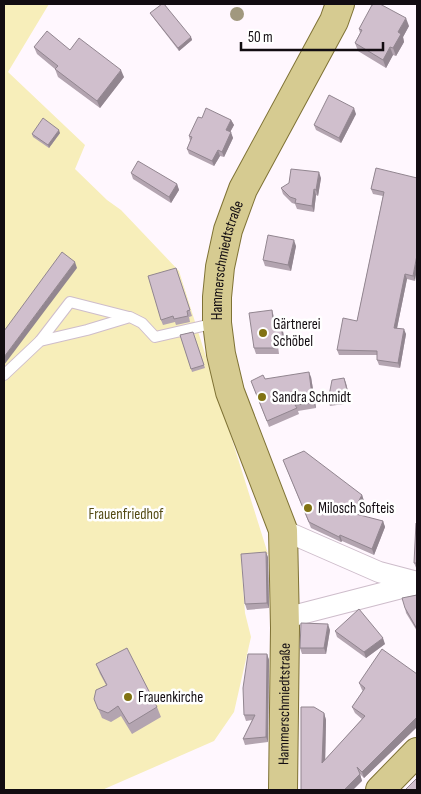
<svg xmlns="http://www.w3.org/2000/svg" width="421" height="794" viewBox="0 0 421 794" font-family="'Sofia Sans Condensed',sans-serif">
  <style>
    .green { fill: #f7eeba }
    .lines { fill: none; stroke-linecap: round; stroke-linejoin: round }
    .lane-casing { stroke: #cebdcb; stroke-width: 12 }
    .street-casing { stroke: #cebdcb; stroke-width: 22 }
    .primary-casing { stroke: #7f7235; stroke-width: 30 }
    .lane { stroke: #fff; stroke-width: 10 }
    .street { stroke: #fff; stroke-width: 20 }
    .primary { stroke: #d6cb91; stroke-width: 28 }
    .tree { fill: #a1987e }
    .wall { fill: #b3a4b0 }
    .shaded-wall { fill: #928690 }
    .building { fill: #d0bfcd; stroke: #928690 }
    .poi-dot { fill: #817213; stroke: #fff; stroke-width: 2 }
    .labels { text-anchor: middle; stroke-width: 5; stroke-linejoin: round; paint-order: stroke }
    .street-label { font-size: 15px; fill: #120c11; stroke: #fff }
    .poi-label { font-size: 15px; fill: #120c11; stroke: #fff; text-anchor: start }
    .park-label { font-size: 15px; fill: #544b15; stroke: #fff }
  </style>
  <rect width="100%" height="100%" fill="#fff7fe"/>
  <path class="green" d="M4 4H49L8 72 85 145 75 169 107 200 121 210 179 271 268 554 241 558 245 613 251 637 234 712 214 741 102 790H4Z"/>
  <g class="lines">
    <g class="lane-casing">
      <g id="lane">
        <path d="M40 341 70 302 129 317"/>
        <path d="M4 375 40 341 87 330 130 317 142 323 155 337 216 323"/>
      </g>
    </g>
    <g class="street-casing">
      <g id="street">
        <path d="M283 530 379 572 417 582"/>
        <path d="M285 618 417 584"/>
      </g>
    </g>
    <g class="primary-casing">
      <g id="primary">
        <path id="s1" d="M283 790 285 628 283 530 230 392 221 354 217 323V297L220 267 228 230 243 189 334 21 340 4"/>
        <path d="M380 790 417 752"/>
      </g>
    </g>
    <use href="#lane" class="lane"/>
    <use href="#street" class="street"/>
    <use href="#primary" class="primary"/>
  </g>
  <circle class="tree" cx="237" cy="14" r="7"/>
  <g class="wall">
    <path d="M150 13 191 37 192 40 179 51 152 16Z"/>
    <path d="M409 26 403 37 404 42 396 56 393 55 386 68 358 51 355 43 360 33 359 29Z"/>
    <path d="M34 47 70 50 124 77 100 108 58 77 55 69 37 54Z"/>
    <path d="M356 114 341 143 316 130 314 125Z"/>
    <path d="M202 118 231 120 234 125 230 132 233 138 224 157 220 156 214 166 189 154 187 149 190 141 189 136Z"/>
    <path d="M60 133 49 148 33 137 32 134Z"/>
    <path d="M376 168 415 281 407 279 397 328 406 334 400 368 379 365 377 360V355H339L337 350 357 321 383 196 373 194 371 189Z"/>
    <path d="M131 173 177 184 179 190 171 203 133 179Z"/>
    <path d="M321 178 318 196 316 195 314 212 297 209 295 204 292 203 283 194 281 188Z"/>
    <path d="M296 246 291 271 265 266 263 260Z"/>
    <path d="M176 268 192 316 189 317 190 322 176 325 175 322 163 325 161 320Z"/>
    <path d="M272 310 275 320 282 325 285 344 278 346 279 354H256L254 348Z"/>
    <path d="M193 332 205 368 192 372 180 335Z"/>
    <path d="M311 377 316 408 298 411 299 414 269 427 251 381 265 379Z"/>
    <path d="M344 378 351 403 330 406 328 401Z"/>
    <path d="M283 460 362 495 364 501 356 515 383 521 385 527 374 555 342 541 341 542 311 528Z"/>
    <path d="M417 524V570L414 563Z"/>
    <path d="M268 557 269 608 247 610 245 604Z"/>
    <path d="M417 595V631L406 613 405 608Z"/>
    <path d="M330 630 326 654H302L300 648Z"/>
    <path d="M335 631 385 644 366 658 337 637Z"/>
    <path d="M267 654 269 660 268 742 245 745 243 739 252 720 246 721 244 715Z"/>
    <path d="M96 664 157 707 161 717 132 734 121 716 111 722 102 718 94 699 106 685 100 674Z"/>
    <path d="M417 674V727L364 778 360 774 362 781 301 790 324 713 326 720 325 760 362 719 355 713 352 707 363 691 362 690 359 683Z"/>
  </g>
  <g class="shaded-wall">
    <path d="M406 18 409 26 403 37 404 42 396 56 393 48 398 32Z"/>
    <path d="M191 37 192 40 179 51 178 48Z"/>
    <path d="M390 47 393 55 386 68 383 60Z"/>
    <path d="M121 70 124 77 100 108 97 101Z"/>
    <path d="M354 108 356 114 341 143 339 138Z"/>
    <path d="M231 120 234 125 228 136 226 130Z"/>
    <path d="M59 130 60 133 49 148 48 145Z"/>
    <path d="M231 132 233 138 224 157 222 152Z"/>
    <path d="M218 150 220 156 214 166 212 161Z"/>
    <path d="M319 172 321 178 318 196 316 190Z"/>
    <path d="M177 184 179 190 171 203 169 197Z"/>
    <path d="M314 189 316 195 314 212 312 206Z"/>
    <path d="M294 240 296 246 291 271 288 265Z"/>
    <path d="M417 255V269L415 281 413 276Z"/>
    <path d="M75 262 77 268 4 365V357Z"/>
    <path d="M405 274 407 279 396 333 394 328Z"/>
    <path d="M280 319 282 325 285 344 283 339Z"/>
    <path d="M404 329 406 334 400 368 398 363Z"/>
    <path d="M309 372 311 377 316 408 313 403Z"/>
    <path d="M344 378 346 383 351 403 349 398Z"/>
    <path d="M362 495 364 501 354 519 352 513Z"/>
    <path d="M383 521 385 527 374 555 372 549Z"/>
    <path d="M340 535 342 541 341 542 339 537Z"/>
    <path d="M266 552 268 557 269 608 267 603Z"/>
    <path d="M328 624 330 630 326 654 324 648Z"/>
    <path d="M383 638 385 644 366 658 364 652Z"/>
    <path d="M267 654 269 660 268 742 266 737Z"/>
    <path d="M324 713 326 720 325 770 322 763Z"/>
    <path d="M417 717V727L364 778 362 772Z"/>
    <path d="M360 774 362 781 353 790H344Z"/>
  </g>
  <g class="building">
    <path d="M162 4H164L191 37 178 48 150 13Z"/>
    <path d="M375 4H380L406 18 398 32 401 34 393 48 390 47 383 60 355 43 362 30 359 29 372 5Z"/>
    <path d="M47 31 70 50 79 38 121 70 97 101 55 69 58 66 34 47Z"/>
    <path d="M329 95 354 108 339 138 314 125Z"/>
    <path d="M206 108 231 120 226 130 231 132 222 152 218 150 212 161 187 149 192 137 189 136 198 117 202 118Z"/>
    <path d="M43 118 59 130 48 145 32 134Z"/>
    <path d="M138 161 177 184 169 197 131 173Z"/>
    <path d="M376 168 417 178V255L413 276 405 274 394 328 404 329 398 363 377 360V351L337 350 343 318 357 321 384 192 371 189Z"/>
    <path d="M291 169 319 172 316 190 314 189 312 206 295 203 296 199 290 197 281 188 289 183Z"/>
    <path d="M268 235 294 240 288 265 263 260Z"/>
    <path d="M62 252 75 262 4 357V331Z"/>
    <path d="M176 268 190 310 187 311 188 316 174 319 173 316 161 320 148 276Z"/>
    <path d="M272 310 273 320 280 319 283 339 276 340 277 348H254L249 313Z"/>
    <path d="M193 332 204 365 191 369 180 335Z"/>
    <path d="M309 372 313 403 295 405 297 408 267 421 251 381 263 375 265 379Z"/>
    <path d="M344 378 349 398 328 401 332 380Z"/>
    <path d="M304 451 362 495 352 513 383 521 372 549 340 535 339 537 309 522 283 460Z"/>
    <path d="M416 523 417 524V563H414Z"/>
    <path d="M266 552 267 603 245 604 241 554Z"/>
    <path d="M417 595V629L405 608 402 598Z"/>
    <path d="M359 609 383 638 364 652 335 631Z"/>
    <path d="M301 623 328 624 324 648H300Z"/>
    <path d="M127 648 157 707 129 724 118 706 108 713 98 709 94 699 96 690 107 685 96 664Z"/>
    <path d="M382 649 417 674V717L362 772 357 767 360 774 344 790H301V707H314L324 713 322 763 365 716 352 707 365 688 359 683Z"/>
    <path d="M248 654H267L266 737 243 739 255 715H244L243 688Z"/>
    <path d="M417 778V790H405Z"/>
  </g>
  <g class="poi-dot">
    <circle cx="263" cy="333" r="5"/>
    <circle cx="262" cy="397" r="5"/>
    <circle cx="308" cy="508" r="5"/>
    <circle cx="128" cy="697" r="5"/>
  </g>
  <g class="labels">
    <g class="street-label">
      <text dy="5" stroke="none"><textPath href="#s1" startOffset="542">Hammerschmiedtstraße</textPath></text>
      <text dy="5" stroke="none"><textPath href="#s1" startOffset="86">Hammerschmiedtstraße</textPath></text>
    </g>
    <g class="poi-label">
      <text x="273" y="329">Gärtnerei<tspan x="273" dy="17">Schöbel</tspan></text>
      <text x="272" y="402">Sandra Schmidt</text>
      <text x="318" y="513">Milosch Softeis</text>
      <text x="138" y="702">Frauenkirche</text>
    </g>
    <g class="park-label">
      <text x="126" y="519">Frauenfriedhof</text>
    </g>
  </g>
  <rect width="421" height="794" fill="none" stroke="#120c11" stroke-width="10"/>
  <path d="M241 42v8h142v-8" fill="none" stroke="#120c11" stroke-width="2.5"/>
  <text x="248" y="42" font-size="15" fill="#120c11" stroke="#ffffff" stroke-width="4" paint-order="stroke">50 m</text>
</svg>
